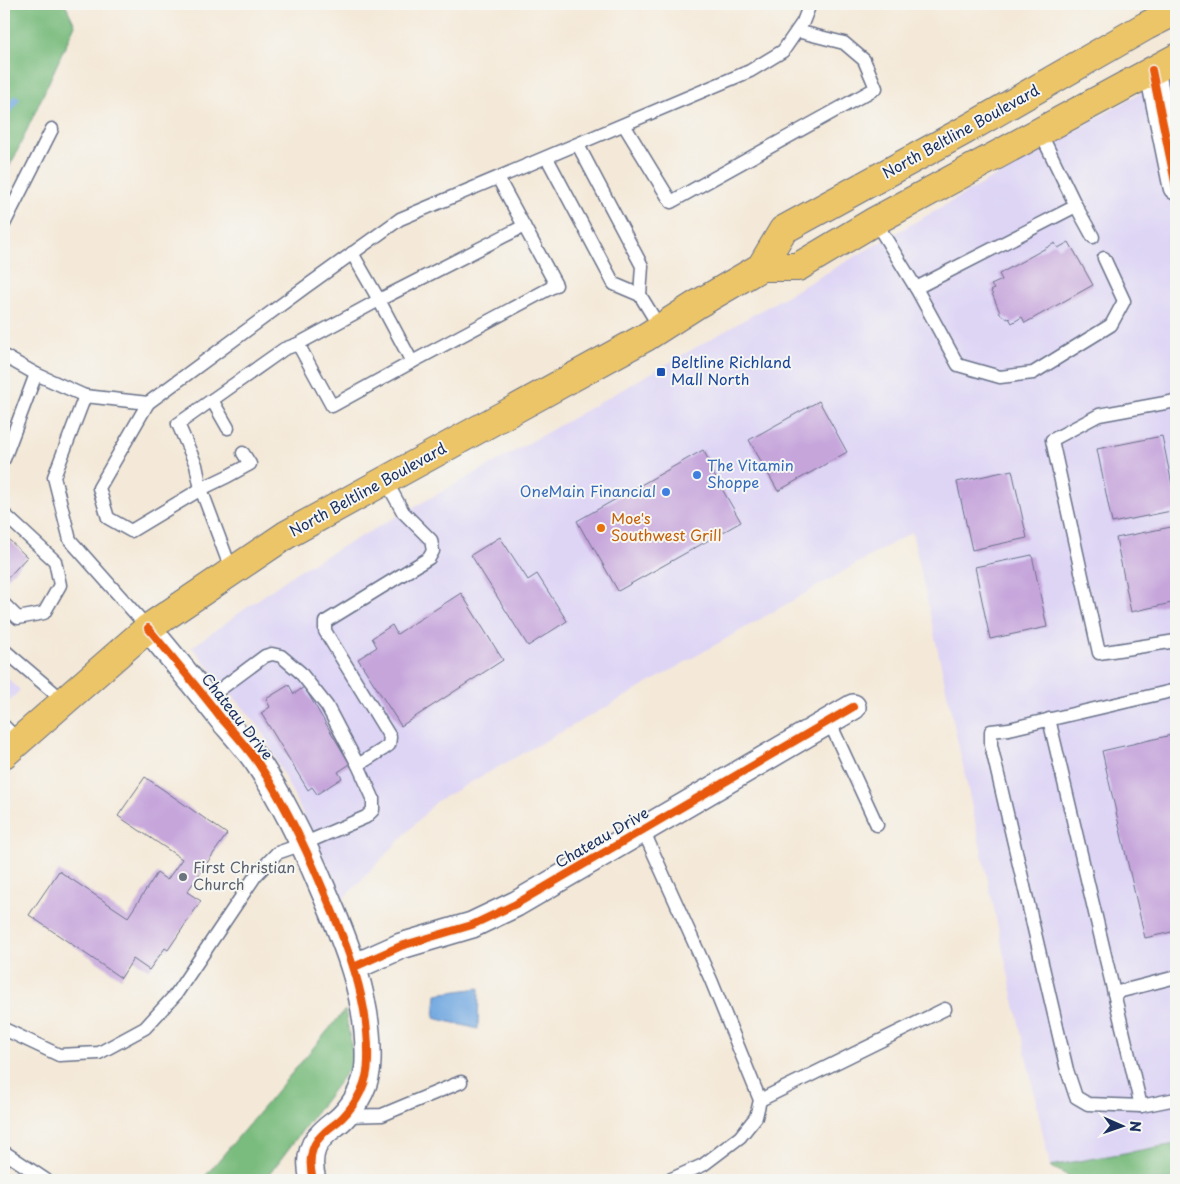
<svg xmlns="http://www.w3.org/2000/svg" width="1180" height="1184" viewBox="0 0 1180 1184" font-family="'Playpen Sans',sans-serif">
  <style>
    .built { fill: #ded5f5 }
    .forest { fill: #7abc7e; stroke: #4a766e }
    .water { fill: #72a8e0; stroke: #466c9f }
    .lines { fill: none; stroke-linecap: round; stroke-linejoin: round }
    .stream { stroke: #72a8e0; stroke-width: 7 }
    .building { fill: #c6a5db }
    .service-casing { stroke: #677089; stroke-width: 15 }
    .minor-casing { stroke: #677089; stroke-width: 28 }
    .primary-casing { stroke: #677089; stroke-width: 30 }
    .service { stroke: #fff; stroke-width: 12 }
    .minor { stroke: #fff; stroke-width: 25 }
    .primary { stroke: #edc569; stroke-width: 28 }
    .cycleway-casing { stroke: #f6f6f2; stroke-width: 11 }
    .cycleway { stroke: #e8590c; stroke-width: 8 }
    .transit-dot { fill: #1a4fb4; stroke: #f6f6f2; stroke-width: 2 }
    .shop-dot { fill: #3f7fe0; stroke: #f6f6f2; stroke-width: 2 }
    .food-dot { fill: #e8710a; stroke: #f6f6f2; stroke-width: 2 }
    .worship-dot { fill: #6b7280; stroke: #f6f6f2; stroke-width: 2 }
    .labels { text-anchor: middle; stroke-width: 4; stroke-linejoin: round; paint-order: stroke }
    .street-label { font-size: 15px; fill: #1b2f5e; stroke: #f6f6f2 }
    .transit-label { font-size: 15px; fill: #164399; stroke: #f6f6f2; text-anchor: start }
    .shop-label { font-size: 15px; fill: #366cbe; stroke: #f6f6f2; text-anchor: start }
    .food-label { font-size: 15px; fill: #c56008; stroke: #f6f6f2; text-anchor: start }
    .worship-label { font-size: 15px; fill: #5b616d; stroke: #f6f6f2; text-anchor: start }
  </style>
  <rect width="100%" height="100%" fill="#f6f6f2"/>
  <filter id="ink" filterUnits="userSpaceOnUse"><feTurbulence type="fractalNoise" baseFrequency=".02" numOctaves="2"/><feDisplacementMap in="SourceGraphic" scale="10" xChannelSelector="R" yChannelSelector="G"/><feConvolveMatrix kernelMatrix="1 2 1 2 8 2 1 2 1" color-interpolation-filters="sRGB"/></filter>
  <filter id="wash" filterUnits="userSpaceOnUse"><feTurbulence type="fractalNoise" baseFrequency=".0096" numOctaves="4" result="noise"/><feDisplacementMap in="SourceGraphic" scale="20" xChannelSelector="R" yChannelSelector="G"/><feGaussianBlur stdDeviation="1.12" result="paint"/><feColorMatrix in="noise" values="0 0 0 0 0 0 0 0 0 0 0 0 0 0 0 0 0 1.4 0 .05"/><feComposite in="paint" operator="in"/></filter>
  <g filter="url(#wash)">
    <rect width="100%" height="100%" fill="#f4e9d8"/>
    <g class="built">
      <path d="M1176 73V1144L1050 1166 912 532 628 695 437 801 344 898 261 729 192 647 298 571 492 464Z"/>
      <path d="M4 675 20 690 4 707Z"/>
    </g>
    <g class="forest">
      <path d="M4 4H65L75 25 15 156 4 176Z"/>
      <path d="M345 1010 354 1062 265 1180H202Z"/>
      <path d="M1176 1144V1180H1076L1050 1166Z"/>
    </g>
    <path class="water" d="M479 988 478 1029 434 1018 436 994Z"/>
    <g class="lines">
      <path class="stream" d="M4 118 16 99"/>
    </g>
    <g id="blocks">
      <g class="building">
        <path d="M1069 242 1093 285 1025 323 1022 317 1012 323 1009 318 1008 319 1001 315 991 291 994 289 991 285 1002 280 999 274 1055 243 1058 248Z"/>
        <path d="M819 401 847 452 778 491 749 440Z"/>
        <path d="M1162 436 1176 504V510L1112 523 1097 449Z"/>
        <path d="M703 450 711 464 709 466 741 522 618 591 588 538 587 539 577 521Z"/>
        <path d="M1012 470 1027 538 972 550 957 482Z"/>
        <path d="M1176 526V602L1131 612 1116 538Z"/>
        <path d="M4 535 27 557 4 582Z"/>
        <path d="M500 537 528 580 537 574 567 621 528 646 471 555Z"/>
        <path d="M1032 555 1047 627 990 639 975 567Z"/>
        <path d="M461 593 503 660 401 726 358 659 377 647 372 638 392 625 397 634Z"/>
        <path d="M289 685 294 694 304 687 350 764 338 772 342 778 317 794 312 787 308 790 261 713 270 707 266 699Z"/>
        <path d="M1176 734V931L1145 938 1102 751Z"/>
        <path d="M145 777 227 834 187 892 201 901 168 950 165 948 149 970 133 959 121 978 29 915 59 871 128 917 157 873 167 880 182 859 118 816Z"/>
      </g>
    </g>
  </g>
  <g filter="url(#ink)">
    <use href="#blocks" fill-opacity="0" stroke="#677089" stroke-width="1"/>
    <g class="lines">
      <g class="service-casing">
        <g id="service">
          <path d="M624 125 671 202 876 88 864 60 844 43 797 31"/>
          <path d="M1040 132 1076 206 1093 237"/>
          <path d="M578 145 642 266 640 295 660 328"/>
          <path d="M547 158 614 284 640 295"/>
          <path d="M875 221 916 288 958 365 1000 377 1033 373 1111 325 1124 301 1104 258"/>
          <path d="M4 224 52 129"/>
          <path d="M916 288 1076 206"/>
          <path d="M298 344 332 406 412 362 379 300 524 226"/>
          <path d="M4 356 36 374 85 396"/>
          <path d="M412 362 556 285 498 178"/>
          <path d="M212 400 228 428"/>
          <path d="M1176 401 1099 415 1052 440 1099 653 1176 641"/>
          <path d="M148 403 99 488 108 518 131 531 201 489 228 476 250 464 243 453"/>
          <path d="M4 459 36 374"/>
          <path d="M4 514 55 561 60 585 44 613 18 618 4 604"/>
          <path d="M232 572 201 489 196 465 178 424 284 349 298 344 379 300 352 253"/>
          <path d="M148 628 70 540 54 477 85 396 148 403 304 288 400 219 750 71 783 51 803 22 810 4"/>
          <path d="M4 650 64 701"/>
          <path d="M1176 690 1009 729 991 731V745L1067 1070 1076 1097 1088 1104 1141 1106 1176 1099"/>
          <path d="M1049 719 1114 993 1176 977"/>
          <path d="M829 721 877 825"/>
          <path d="M4 726 19 741"/>
          <path d="M358 765 382 750 389 745 390 737 325 631V622L429 558 433 551 431 540 403 512 386 481"/>
          <path d="M643 830 711 980 760 1100 756 1117 740 1137 703 1165 669 1180"/>
          <path d="M1114 993 1141 1106"/>
          <path d="M4 1029 59 1055 99 1053 145 1028 176 994 256 875 277 853 303 844 366 817 373 810V798L358 765 327 706 300 672 281 656 272 654 265 656 207 699"/>
          <path d="M760 1100 945 1009"/>
          <path d="M344 1116 382 1115 461 1082"/>
          <path d="M4 1152 46 1180"/>
        </g>
      </g>
      <g class="minor-casing">
        <g id="minor">
          <path d="M1152 70 1176 187"/>
          <path d="M148 628C173 658 198 688 222 719 234 733 247 747 258 763 284 802 304 844 322 887 346 942 370 1000 368 1061 368 1082 357 1103 342 1118 336 1124 328 1128 322 1135 309 1147 309 1165 313 1180"/>
          <path d="M354 967 401 946 472 925 516 904 853 707"/>
        </g>
      </g>
      <g class="primary-casing">
        <g id="primary">
          <path d="M761 267H798L875 221 1176 58"/>
          <path d="M4 754 148 628 286 535 646 337 696 305 761 267 783 230 962 132 1146 26 1176 11"/>
        </g>
      </g>
      <use href="#service" class="service"/>
      <use href="#minor" class="minor"/>
      <use href="#primary" class="primary"/>
      <g class="cycleway-casing">
        <g id="cycleway">
          <path d="M1152 70 1176 187"/>
          <path d="M148 628C173 658 198 688 222 719 234 733 247 747 258 763 284 802 304 844 322 887 346 942 370 1000 368 1061 368 1082 357 1103 342 1118 336 1124 328 1128 322 1135 309 1147 309 1165 313 1180"/>
          <path d="M354 967 401 946 472 925 516 904 853 707"/>
        </g>
      </g>
      <use href="#cycleway" class="cycleway"/>
    </g>
  </g>
  <rect class="transit-dot" x="656" y="367" width="10" height="10" rx="2.5"/>
  <g class="shop-dot">
    <circle cx="697" cy="475" r="5"/>
    <circle cx="666" cy="492" r="5"/>
  </g>
  <circle class="food-dot" cx="601" cy="528" r="5"/>
  <circle class="worship-dot" cx="183" cy="877" r="5"/>
  <g class="labels">
    <g class="street-label">
      <text transform="translate(961 132) rotate(-29)" y="5">North Beltline Boulevard</text>
      <text transform="translate(368 490) rotate(-29)" y="5">North Beltline Boulevard</text>
      <text transform="translate(237 717) rotate(52)" y="5">Chateau Drive</text>
      <text transform="translate(602 838) rotate(-30)" y="5">Chateau Drive</text>
    </g>
    <g class="transit-label">
      <text x="671" y="368">Beltline Richland<tspan x="671" dy="17">Mall North</tspan></text>
    </g>
    <g class="shop-label">
      <text x="707" y="471">The Vitamin<tspan x="707" dy="17">Shoppe</tspan></text>
      <text x="656" y="497" text-anchor="end">OneMain Financial</text>
    </g>
    <g class="food-label">
      <text x="611" y="524">Moe's<tspan x="611" dy="17">Southwest Grill</tspan></text>
    </g>
    <g class="worship-label">
      <text x="193" y="873">First Christian<tspan x="193" dy="17">Church</tspan></text>
    </g>
  </g>
  <rect width="1180" height="1184" fill="none" stroke="#f6f6f2" stroke-width="20"/>
  <g transform="translate(1122 1126) rotate(92)" stroke="#f6f6f2" stroke-width="4" paint-order="stroke">
  <path d="M0-4L9 19L0 12L-9 19Z" fill="#1b2f5e"/>
  <text y="-8" font-size="14" font-weight="bold" text-anchor="middle" fill="#1b2f5e">N</text>
  </g>
</svg>
